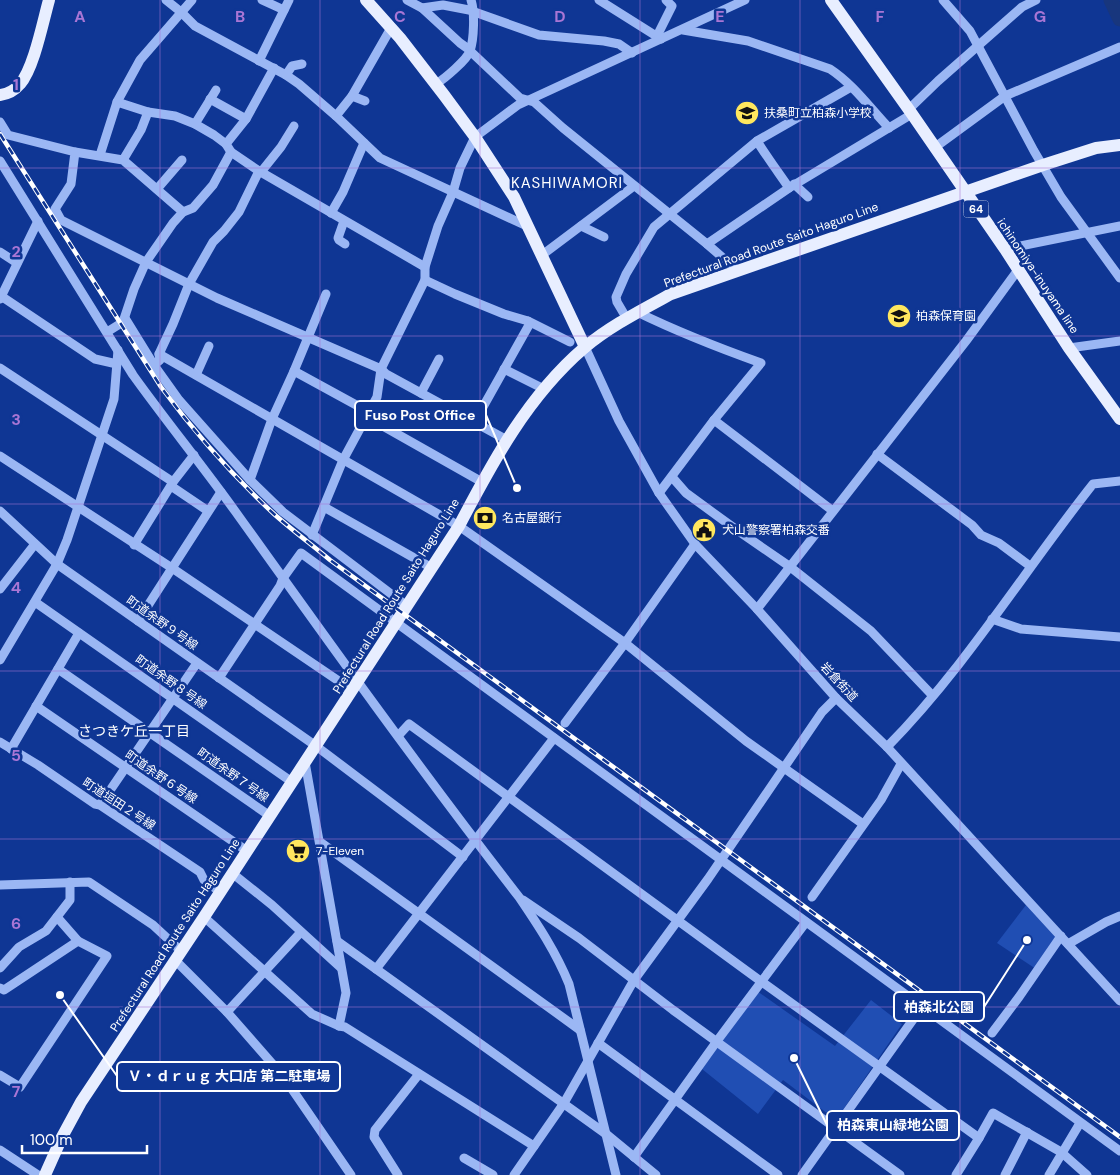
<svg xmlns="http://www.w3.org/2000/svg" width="1120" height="1175" viewBox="0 0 1120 1175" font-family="'DM Sans','Noto Sans JP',sans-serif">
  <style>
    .green { fill: #204eb3 }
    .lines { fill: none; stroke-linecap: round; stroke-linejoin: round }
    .river { stroke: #18367d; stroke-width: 15 }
    .minor { stroke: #9bb7f4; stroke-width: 9 }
    .major { stroke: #e8eeff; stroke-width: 12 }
    .rail-casing { stroke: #fff; stroke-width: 4.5 }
    .rail { stroke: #0f3694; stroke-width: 2.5; stroke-dasharray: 8; stroke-linecap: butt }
    .grid { fill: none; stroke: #a976d5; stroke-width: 1; stroke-opacity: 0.55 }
    .labels { text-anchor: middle; stroke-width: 5; stroke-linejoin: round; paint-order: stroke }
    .shield { fill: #0f3694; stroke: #b7c3df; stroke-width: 1 }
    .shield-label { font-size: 11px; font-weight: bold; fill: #fff }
    .poi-label { font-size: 12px; fill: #fff; stroke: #0f3694; text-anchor: start }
    .street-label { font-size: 12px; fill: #fff; stroke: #0f3694 }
    .neighbourhood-label { font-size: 14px; fill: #fff; stroke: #0f3694 }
    .quarter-label { font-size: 15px; letter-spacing: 1px; fill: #fff; stroke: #0f3694 }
    .grid-label { font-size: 16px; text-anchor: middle; font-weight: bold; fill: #a976d5; stroke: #0f3694; stroke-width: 5; stroke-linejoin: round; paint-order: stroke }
    .leader { fill: none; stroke: #fff; stroke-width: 2 }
    .callout-dot { fill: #fff; stroke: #0f3694; stroke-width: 2 }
    .callout { fill: #0f3694; stroke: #fff; stroke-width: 2 }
    .callout-label { font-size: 14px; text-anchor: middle; font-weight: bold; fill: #fff }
  </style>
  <rect width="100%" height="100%" fill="#0f3694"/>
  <g class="green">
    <path d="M1026 905 1056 937 1036 969 997 943Z"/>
    <path d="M757 991 835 1046 871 1000 902 1024 836 1120 783 1080 758 1114 702 1069Z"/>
  </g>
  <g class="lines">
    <path class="river" d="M1111 0 1120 19"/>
    <g class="minor">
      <path d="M166 0 181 12 195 26 286 75 299 84 336 116 380 158 529 227"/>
      <path d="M262 0 284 10"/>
      <path d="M407 0 422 8 460 43 467 48 520 98 534 102 563 128 707 244 738 271"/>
      <path d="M599 0 661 39"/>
      <path d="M943 0 970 31 1034 151 1061 197 1120 278"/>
      <path d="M422 8 443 5 469 10 539 35 604 41 619 44 632 53"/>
      <path d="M683 30 748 41 830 69C853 84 870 108 889 128"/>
      <path d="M657 36 672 6 666 0"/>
      <path d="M259 61 289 0"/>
      <path d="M274 68 246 119 226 144 231 152 259 171 425 267"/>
      <path d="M286 75 292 66 302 64"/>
      <path d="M436 84C444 79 467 60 470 51 474 39 475 12 471 0"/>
      <path d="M352 96 365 101"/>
      <path d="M210 99 246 119"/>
      <path d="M117 102 148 112 175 116 195 124 214 135 226 144"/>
      <path d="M908 110 938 81 1022 7 1036 0"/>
      <path d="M336 116 352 96 391 28"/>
      <path d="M0 122 8 135 75 152 71 184 55 209 61 220 217 298 381 369 386 374 507 440"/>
      <path d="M195 124 216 90"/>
      <path d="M757 141C767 157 778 172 789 188"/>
      <path d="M934 148 1005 96 1120 47"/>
      <path d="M75 152 123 160 183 212"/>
      <path d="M100 155 117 102 140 60 192 0"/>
      <path d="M123 160 141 130 148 112"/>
      <path d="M0 161 133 375C166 421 202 465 235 511 328 641 421 771 519 897 538 925 556 952 569 984L616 1175"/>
      <path d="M261 172 281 147 294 126"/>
      <path d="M794 184 808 197"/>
      <path d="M157 189 182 160"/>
      <path d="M331 213 343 192 364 143"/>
      <path d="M344 221 338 238 339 240 345 244"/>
      <path d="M581 226 604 237"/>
      <path d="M707 244 789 188 912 114"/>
      <path d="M1005 249 1120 226"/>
      <path d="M0 252 17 263"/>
      <path d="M542 255 634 186"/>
      <path d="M425 280 455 294 504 314 528 321 570 342"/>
      <path d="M326 294 294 371 272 419 250 480 283 512 407 606"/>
      <path d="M1 296 95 359 117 364"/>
      <path d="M0 299 38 221"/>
      <path d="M637 312C678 332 719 348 761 363L714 420 659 493"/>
      <path d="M125 318 154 365 179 400 250 480"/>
      <path d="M627 319 617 302 616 297 626 274 654 227 757 141 851 87"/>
      <path d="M107 332 123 322 134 289 146 262 173 223 183 212 193 208 213 185 231 152"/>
      <path d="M585 347 619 421 659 493 695 544 757 609 836 698 887 747 1120 1001"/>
      <path d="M1069 348 1120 341"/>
      <path d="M159 354 459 526 625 643 746 741 863 824"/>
      <path d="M154 365 160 360 159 354 173 324 189 284 213 242 224 231 239 212 259 171"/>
      <path d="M0 368 173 482"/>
      <path d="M504 369 544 389"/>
      <path d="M294 371 369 412"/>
      <path d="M196 375 209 346"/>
      <path d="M421 393 439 359"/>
      <path d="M367 417 482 482"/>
      <path d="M714 420 833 511"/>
      <path d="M474 423 529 325 528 321"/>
      <path d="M877 454 972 525 981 535 999 543 1030 566"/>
      <path d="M0 456 172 568 352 690"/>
      <path d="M672 477 686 493 734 528 789 566 871 631 932 695"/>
      <path d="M171 486 208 511"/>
      <path d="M324 507 432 568"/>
      <path d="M0 511 57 564 316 746 463 857"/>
      <path d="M312 535 343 460 377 397 381 369 425 280V267L438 226 453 192 460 168 475 137 518 105 745 0"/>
      <path d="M134 545 173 482 194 455"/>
      <path d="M0 589 35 544"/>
      <path d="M35 602 292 782"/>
      <path d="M757 609 966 341 1018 270"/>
      <path d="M992 619 1021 629 1120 637"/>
      <path d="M138 621 221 492"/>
      <path d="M0 660 57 564 67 540 114 399 118 350"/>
      <path d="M58 669 270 816"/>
      <path d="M219 678 280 586 283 578 301 553 1120 1151"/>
      <path d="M36 706 247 851"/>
      <path d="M565 723 625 643 695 544"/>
      <path d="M398 736 409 724 762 982 979 1138 956 1175"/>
      <path d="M0 742 38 765 95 804 100 805 200 872 204 880 220 892"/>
      <path d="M887 747C965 668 1024 571 1093 484L1120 481"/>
      <path d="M11 749 79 633"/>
      <path d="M305 762 346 993 339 1026"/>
      <path d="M100 805 197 663"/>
      <path d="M320 842 580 1030"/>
      <path d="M232 873 272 905 340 967"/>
      <path d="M0 885 89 882 153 925 181 951"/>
      <path d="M812 897 881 800 901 764"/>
      <path d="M523 900 579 938 673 1010 900 1175"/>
      <path d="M204 917 312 1014 339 1026 345 1027 534 1146"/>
      <path d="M337 941 606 1134"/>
      <path d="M1068 944 1106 922 1120 916"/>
      <path d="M175 960 227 1012 283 1076 351 1175"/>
      <path d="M0 968 19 947 46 931 70 900V882"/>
      <path d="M376 969 554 738"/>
      <path d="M0 988 4 990 78 941"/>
      <path d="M227 1012 301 932"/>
      <path d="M992 1033 1019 997 1061 936"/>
      <path d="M598 1043 778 1175"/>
      <path d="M0 1075 20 1087 107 956 78 941 57 917"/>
      <path d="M605 1133 656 1175"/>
      <path d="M979 1138 993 1113 1061 1152 1087 1175"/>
      <path d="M0 1150 38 1175"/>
      <path d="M634 1157 717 1041 806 922"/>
      <path d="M464 1158 493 1175"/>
      <path d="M398 1175 374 1137 375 1130 419 1074"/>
      <path d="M514 1175 564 1103 634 980 708 879 822 712 836 698"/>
      <path d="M802 1175 922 1007"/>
      <path d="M1005 1175 1027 1132"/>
      <path d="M1049 1175 1080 1123"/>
    </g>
    <g class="major">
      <path d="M366 0 400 38 444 95 475 137 514 197 585 347"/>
      <path d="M831 0 912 114 1005 249 1069 348 1120 419"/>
      <path d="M0 95C8 94 15 90 20 84 34 68 43 21 49 0"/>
      <path d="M45 1175 62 1137 81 1102 204 917 459 526C493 461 528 396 584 348 610 326 642 310 671 294L1043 165 1096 148 1120 145"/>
    </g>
    <g class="rail-casing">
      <path id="rail" d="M0 134 161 387C195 433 232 475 274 514 292 530 312 545 330 560L1120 1137"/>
    </g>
    <use href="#rail" class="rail"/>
  </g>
  <path class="grid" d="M160 0V1175M320 0V1175M480 0V1175M640 0V1175M800 0V1175M960 0V1175M0 168H1120M0 336H1120M0 504H1120M0 671H1120M0 839H1120M0 1007H1120"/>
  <defs>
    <g id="school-disc" transform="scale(1.25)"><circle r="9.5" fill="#ffe75e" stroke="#0f3694"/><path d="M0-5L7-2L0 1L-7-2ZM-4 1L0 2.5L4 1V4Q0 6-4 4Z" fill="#111"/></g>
    <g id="bank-disc" transform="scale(1.25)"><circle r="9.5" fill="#ffe75e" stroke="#0f3694"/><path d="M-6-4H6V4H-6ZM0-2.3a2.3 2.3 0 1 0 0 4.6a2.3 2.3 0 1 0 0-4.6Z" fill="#111"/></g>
    <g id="civic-disc" transform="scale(1.25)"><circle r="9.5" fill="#ffe75e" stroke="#0f3694"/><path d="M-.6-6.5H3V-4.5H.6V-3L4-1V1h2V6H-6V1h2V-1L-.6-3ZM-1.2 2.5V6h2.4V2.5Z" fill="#111"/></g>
    <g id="supermarket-disc" transform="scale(1.25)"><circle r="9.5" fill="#ffe75e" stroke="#0f3694"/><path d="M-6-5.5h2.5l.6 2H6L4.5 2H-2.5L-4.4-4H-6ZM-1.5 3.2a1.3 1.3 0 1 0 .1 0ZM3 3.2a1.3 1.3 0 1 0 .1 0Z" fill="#111"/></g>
  </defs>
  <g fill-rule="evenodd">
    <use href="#school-disc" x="747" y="113"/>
    <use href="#school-disc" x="899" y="316"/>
    <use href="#bank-disc" x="485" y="518"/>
    <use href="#civic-disc" x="704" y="530"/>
    <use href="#supermarket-disc" x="298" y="851"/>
  </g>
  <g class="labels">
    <rect class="shield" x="963.5" y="200.5" width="25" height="17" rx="4"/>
    <g class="shield-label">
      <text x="976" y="213">64</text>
    </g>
    <g class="poi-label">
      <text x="764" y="117">扶桑町立柏森小学校</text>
      <text x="916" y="320">柏森保育園</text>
      <text x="502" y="522">名古屋銀行</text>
      <text x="722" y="534">犬山警察署柏森交番</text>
      <text x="316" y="855">7-Eleven</text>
    </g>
    <g class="street-label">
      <text transform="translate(771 245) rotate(-20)" y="4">Prefectural Road Route Saito Haguro Line</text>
      <text transform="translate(1038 276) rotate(56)" y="4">ichinomiya-inuyama line</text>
      <text transform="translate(396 596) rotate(-58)" y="4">Prefectural Road Route Saito Haguro Line</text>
      <text transform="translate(162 623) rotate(35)" y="4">町道余野９号線</text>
      <text transform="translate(171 682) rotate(35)" y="4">町道余野８号線</text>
      <text transform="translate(839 682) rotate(47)" y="4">岩倉街道</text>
      <text transform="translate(233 775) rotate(35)" y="4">町道余野７号線</text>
      <text transform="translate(161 777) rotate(34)" y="4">町道余野６号線</text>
      <text transform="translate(119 804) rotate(33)" y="4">町道垣田２号線</text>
      <text transform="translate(175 935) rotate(-57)" y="4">Prefectural Road Route Saito Haguro Line</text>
    </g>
    <g class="neighbourhood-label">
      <text x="134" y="736">さつきケ丘一丁目</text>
    </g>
    <g class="quarter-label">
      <text x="567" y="188">KASHIWAMORI</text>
    </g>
  </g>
  <g class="grid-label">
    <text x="80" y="22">A</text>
    <text x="240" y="22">B</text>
    <text x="400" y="22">C</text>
    <text x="560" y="22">D</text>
    <text x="720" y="22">E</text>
    <text x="880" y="22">F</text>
    <text x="1040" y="22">G</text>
    <text x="16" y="90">1</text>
    <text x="16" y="257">2</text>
    <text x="16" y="425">3</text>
    <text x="16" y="593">4</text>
    <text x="16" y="761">5</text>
    <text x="16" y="929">6</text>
    <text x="16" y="1097">7</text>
  </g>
  <path class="leader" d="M517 488L486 415M1027 940L984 1007M60 995L117 1076M794 1058L827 1125"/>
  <g class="callout-dot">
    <circle cx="517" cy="488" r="5"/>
    <circle cx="1027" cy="940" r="5"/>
    <circle cx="60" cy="995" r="5"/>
    <circle cx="794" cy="1058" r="5"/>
  </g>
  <g class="callout">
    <rect x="355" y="401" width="131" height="29" rx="5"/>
    <rect x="894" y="992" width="90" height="29" rx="5"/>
    <rect x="117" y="1062" width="223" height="29" rx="5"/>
    <rect x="827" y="1111" width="132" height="29" rx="5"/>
  </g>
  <g class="callout-label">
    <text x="420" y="420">Fuso Post Office</text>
    <text x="939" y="1012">柏森北公園</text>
    <text x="229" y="1081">Ｖ・ｄｒｕｇ 大口店 第二駐車場</text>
    <text x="893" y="1130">柏森東山緑地公園</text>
  </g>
  <path d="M22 1145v8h125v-8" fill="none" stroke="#ffffff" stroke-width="2.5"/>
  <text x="30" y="1145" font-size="15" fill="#ffffff" stroke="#0f3694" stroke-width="4" paint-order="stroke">100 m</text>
</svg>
